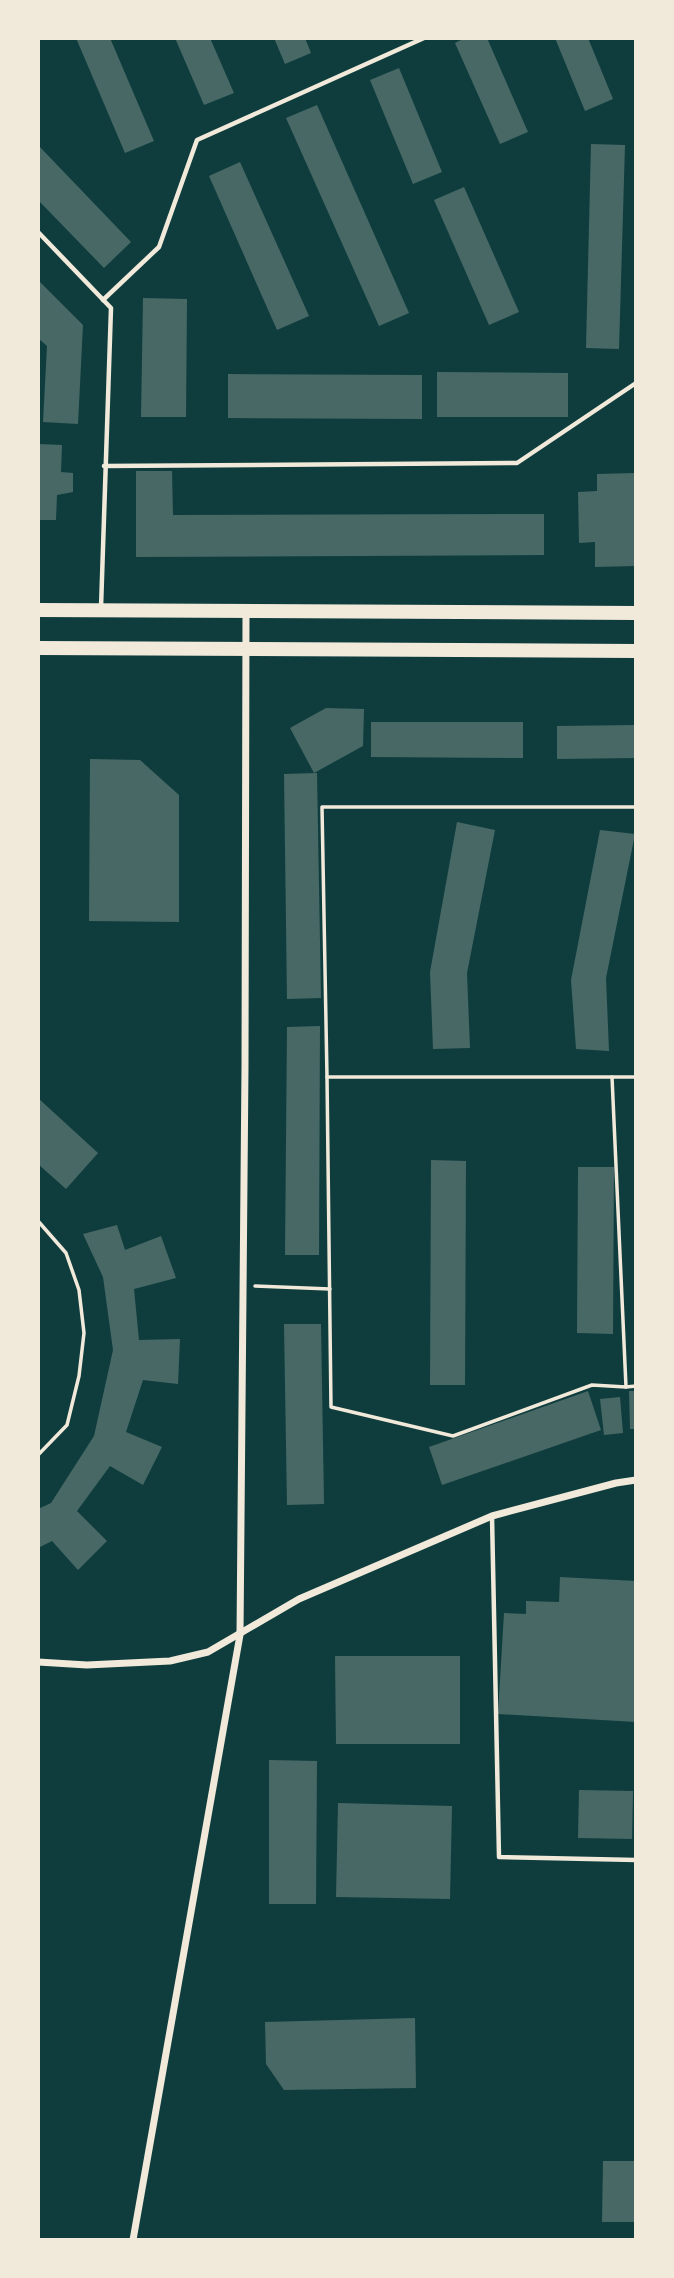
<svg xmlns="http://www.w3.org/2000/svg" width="674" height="2278" viewBox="0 0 674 2278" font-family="Montserrat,sans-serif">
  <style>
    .building { fill: #486865 }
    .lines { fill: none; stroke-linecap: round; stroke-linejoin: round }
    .path { stroke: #f1e9da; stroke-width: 3.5 }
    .service { stroke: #f1e9da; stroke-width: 4.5 }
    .minor { stroke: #f1e9da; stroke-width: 7 }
    .secondary { stroke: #f1e9da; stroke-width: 14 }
  </style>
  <rect width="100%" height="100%" fill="#0f3d3e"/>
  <g class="building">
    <path d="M76 38H110L154 141 125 153Z"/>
    <path d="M175 38H210L234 93 204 105Z"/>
    <path d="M274 38H305L311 53 285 64Z"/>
    <path d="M465 38H487L528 132 500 144 455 43Z"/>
    <path d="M555 38H588L613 99 585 111Z"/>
    <path d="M399 68 442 172 413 184 370 80Z"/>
    <path d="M317 105 409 313 379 326 286 118Z"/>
    <path d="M591 144 625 145 619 349 586 348Z"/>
    <path d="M38 145 131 242 104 268 38 200Z"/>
    <path d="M240 162 309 316 277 330 209 176Z"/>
    <path d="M464 187 519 312 489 325 434 200Z"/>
    <path d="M38 280 83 325 78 424 43 422 47 346 38 338Z"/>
    <path d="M143 298 187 299 186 417H141Z"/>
    <path d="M437 372 568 373V417H437Z"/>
    <path d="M228 374 422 375V419L228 418Z"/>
    <path d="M38 444 62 445 61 472 73 473V492L57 495 56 520H38Z"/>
    <path d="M136 471H172L173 515 544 514V555L136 557Z"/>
    <path d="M636 473V566L595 567V542L579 543 578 492 597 491V474Z"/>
    <path d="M326 708 364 709 363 746 314 773 290 728Z"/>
    <path d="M371 722H523V758L371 757Z"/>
    <path d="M636 725V758L557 759V726Z"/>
    <path d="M90 759 140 760 179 795V922L89 921Z"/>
    <path d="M317 773 321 998 287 999 284 774Z"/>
    <path d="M457 822 495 830 467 973 470 1048 433 1049 430 972Z"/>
    <path d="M600 830 635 834 606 978 609 1051 576 1049 571 980Z"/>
    <path d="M320 1026 319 1255H285L287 1027Z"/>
    <path d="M38 1098 98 1153 66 1189 38 1164Z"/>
    <path d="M431 1160 466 1161 465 1385H430Z"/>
    <path d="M578 1167H614L613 1334 577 1333Z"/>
    <path d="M117 1225 125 1250 161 1236 176 1278 134 1289 139 1340 180 1339 178 1384 143 1380 126 1432 162 1447 143 1485 110 1466 77 1511 107 1541 78 1570 52 1541 38 1548V1509L51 1503 94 1436 113 1350 103 1277 83 1234Z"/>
    <path d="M284 1324H321L324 1504 287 1505Z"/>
    <path d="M588 1391 601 1430 442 1485 429 1447Z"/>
    <path d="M629 1391H636V1429H630Z"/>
    <path d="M620 1397 623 1433 604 1435 600 1399Z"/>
    <path d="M560 1577 636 1581V1722L498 1714 504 1613 526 1614V1601L559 1602Z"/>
    <path d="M335 1656H460V1744H336Z"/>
    <path d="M269 1760 317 1761 316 1904H269Z"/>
    <path d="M579 1790 633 1791 632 1839 578 1838Z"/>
    <path d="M338 1803 452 1806 450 1899 336 1897Z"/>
    <path d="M415 2018 416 2088 284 2090 266 2064 265 2022Z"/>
    <path d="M603 2161H636V2222H602Z"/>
  </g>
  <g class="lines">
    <g class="path">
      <path d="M636 807H322L327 1077H636"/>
      <path d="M327 1077 331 1407 453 1436 592 1385 626 1387 612 1077"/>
      <path d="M38 1221 66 1253 79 1290 84 1333 79 1376 67 1425 38 1455"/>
      <path d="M255 1286 330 1289"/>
      <path d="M626 1387 636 1386"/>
    </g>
    <g class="service">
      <path d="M38 232 111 308 101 608"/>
      <path d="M103 300 159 247 197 140 424 38"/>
      <path d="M104 466 517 463 636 383"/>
      <path d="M492 1516 499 1857 636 1860"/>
    </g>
    <g class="minor">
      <path d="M38 1662 87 1665 170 1661 208 1652 299 1599 492 1516 616 1483 636 1480"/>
      <path d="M133 2240 240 1635 245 1067 246 610"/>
    </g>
    <g class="secondary">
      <path d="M38 610 636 613"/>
      <path d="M38 648 636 651"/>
    </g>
  </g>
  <rect width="674" height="2278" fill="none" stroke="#f1e9da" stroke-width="80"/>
</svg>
